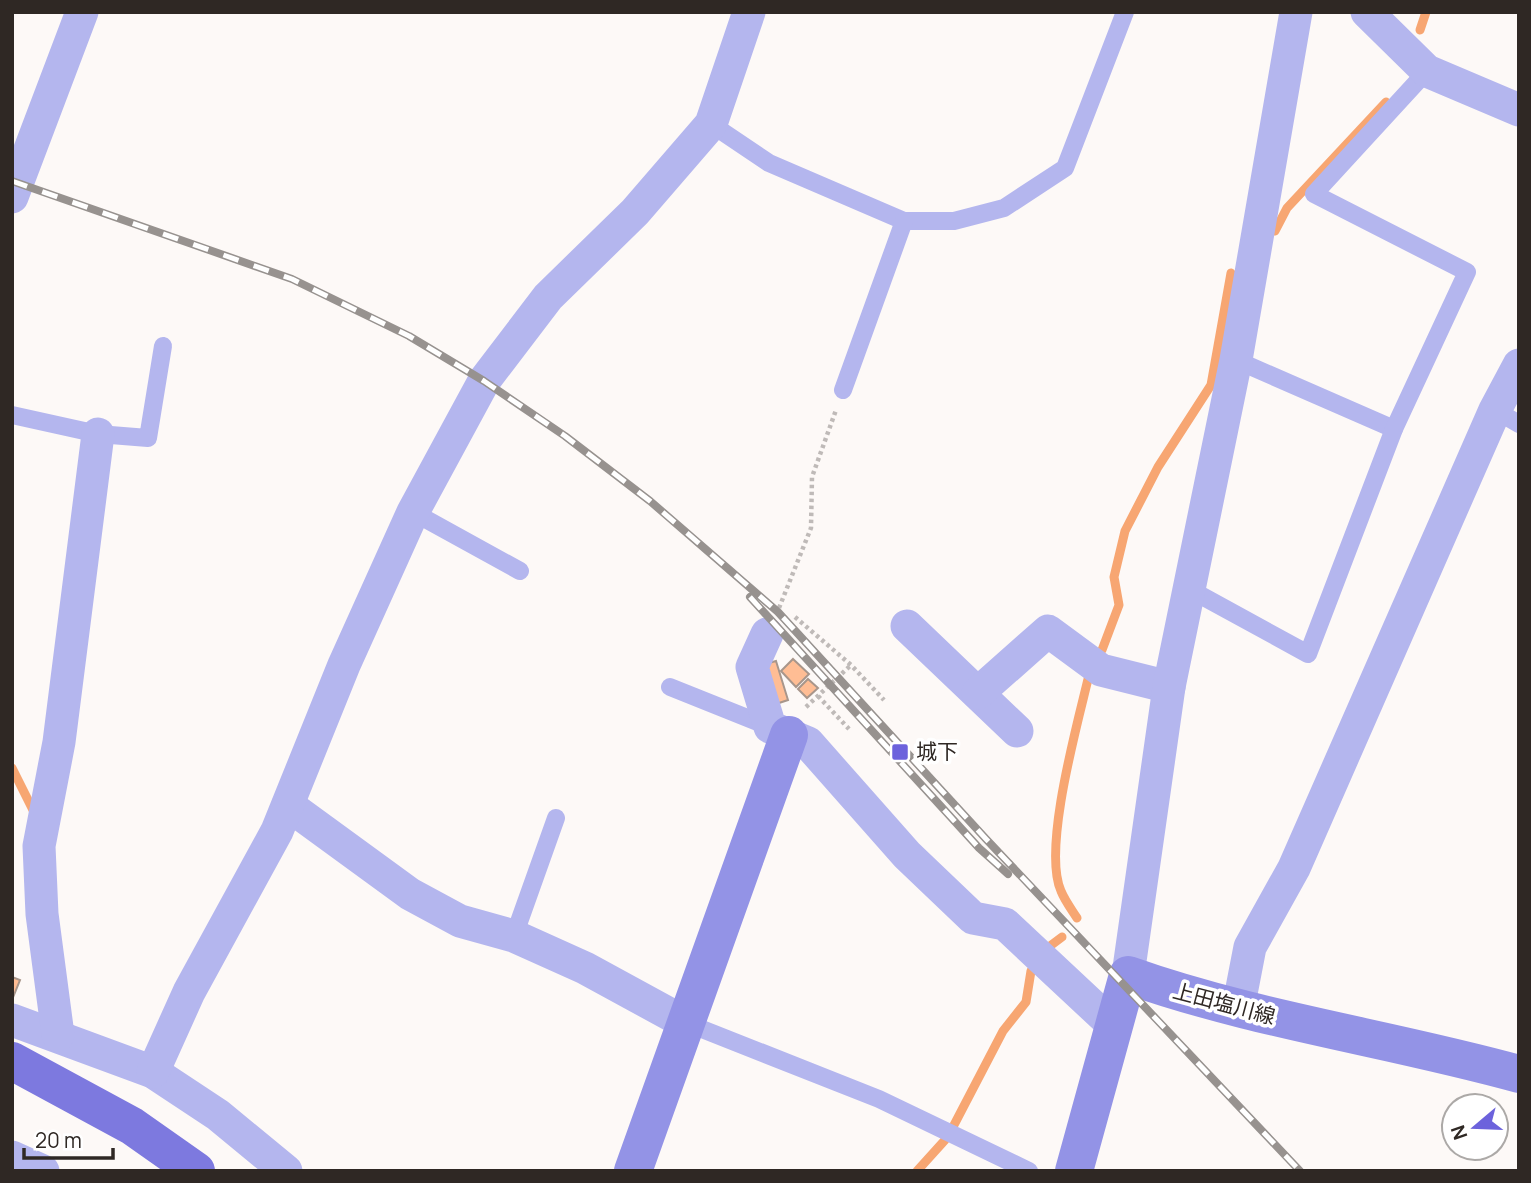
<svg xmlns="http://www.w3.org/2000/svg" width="1531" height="1183" viewBox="0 0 1531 1183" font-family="Manrope,'Noto Sans JP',sans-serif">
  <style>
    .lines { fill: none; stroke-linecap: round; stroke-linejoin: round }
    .stream { stroke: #f7a672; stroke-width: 9 }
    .building { fill: #ffbd94; stroke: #a8968b; stroke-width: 2 }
    .path { stroke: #bfbab8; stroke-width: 4.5; stroke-dasharray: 3.5 3.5; stroke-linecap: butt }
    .lane { stroke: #b4b6ee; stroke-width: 18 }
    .street { stroke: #b4b6ee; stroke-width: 33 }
    .secondary { stroke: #9393e6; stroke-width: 38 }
    .primary { stroke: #7d79df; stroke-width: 38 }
    .rail-casing { stroke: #97928f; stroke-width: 8 }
    .rail { stroke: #fff; stroke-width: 5; stroke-dasharray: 16; stroke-linecap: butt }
    .poi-dot { fill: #6c62dc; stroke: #fff; stroke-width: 2.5 }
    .labels { text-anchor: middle; stroke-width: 7; stroke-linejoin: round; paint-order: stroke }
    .poi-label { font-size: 21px; fill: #2f2824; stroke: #fff; text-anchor: start }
    .street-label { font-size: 21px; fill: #2f2824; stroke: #fff }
  </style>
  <rect width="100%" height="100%" fill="#fdf9f7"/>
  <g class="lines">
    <g class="stream">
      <path d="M1420 30 1426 12"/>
      <path d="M1275 231 1287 208 1386 102"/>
      <path d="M1102 650 1119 605 1114 577 1125 531 1158 467 1211 385 1231 273"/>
      <path d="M12 768 33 810"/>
      <path d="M1077 918C1072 910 1065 901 1061 891 1042 849 1078 722 1089 675"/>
      <path d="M1050 946 1062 937"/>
      <path d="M954 1125 1003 1031 1026 1002 1031 971"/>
      <path d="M917 1171 945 1140"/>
    </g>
  </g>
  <g class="building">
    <path d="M793 659 809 674 796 687 781 671Z"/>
    <path d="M776 661 788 700 770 706 758 666Z"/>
    <path d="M808 679 818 688 807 698 798 689Z"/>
    <path d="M12 977 20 980 12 1000Z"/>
  </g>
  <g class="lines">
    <g class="path">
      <path d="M779 608 811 528 812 477 836 410"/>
      <path d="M795 617 851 665 884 700"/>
      <path d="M818 696 849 729"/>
      <path d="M806 707 851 665"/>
    </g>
    <g class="lane">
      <path d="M711 124 769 163 904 221H954L1004 208 1065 168 1125 12"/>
      <path d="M1236 360 1394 429"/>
      <path d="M843 390 904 221"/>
      <path d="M1495 410 1519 424"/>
      <path d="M12 415 98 434 148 438 163 346"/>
      <path d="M413 512 520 571"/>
      <path d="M1191 590 1308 654 1394 429 1467 272 1314 194 1427 71"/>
      <path d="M670 687 770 727"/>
      <path d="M514 936 556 818"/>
      <path d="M684 1022 879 1099 1029 1171"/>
    </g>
    <g class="street">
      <path d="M1367 12 1427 71 1519 110"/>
      <path d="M12 197 82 12"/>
      <path d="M907 626 1017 731"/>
      <path d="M767 634 752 667 770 727 808 743 907 855 973 918 1005 924 1113 1025"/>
      <path d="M978 693 1048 631 1101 670 1169 687"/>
      <path d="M288 805 410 894 460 921 514 936 585 968 684 1022"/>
      <path d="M1128 975 1169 687 1236 360 1296 12"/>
      <path d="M1238 1009 1250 947 1294 868 1495 410 1519 365"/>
      <path d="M12 1020 153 1072 218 1115 286 1171"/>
      <path d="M58 1035 42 914 39 846 59 742 98 434"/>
      <path d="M153 1072 189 992 277 831 344 665 413 512 484 381 548 297 635 212 711 124 749 12"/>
      <path d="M12 1157 43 1171"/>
    </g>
    <g class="secondary">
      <path d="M633 1171 789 735"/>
      <path d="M1074 1171 1128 975C1255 1020 1389 1038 1519 1074"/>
    </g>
    <path class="primary" d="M12 1061 132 1126 196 1171"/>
    <g class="rail-casing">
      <g id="rail">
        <path d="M12 181 292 279 409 336 484 381 565 436 650 501 778 612 986 839 1300 1171"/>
        <path d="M750 597 979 848 1008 874"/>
      </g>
    </g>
    <use href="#rail" class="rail"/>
  </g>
  <rect class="poi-dot" x="891" y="743" width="18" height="18" rx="3.5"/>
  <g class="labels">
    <g class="poi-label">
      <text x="916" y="759">城下</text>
    </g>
    <g class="street-label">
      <text transform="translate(1224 1004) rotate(15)" y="7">上田塩川線</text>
    </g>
  </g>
  <rect width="1531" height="1183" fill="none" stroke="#2f2824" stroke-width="28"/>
  <g transform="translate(1475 1127) rotate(251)"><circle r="33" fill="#ffffff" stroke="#aca9a7" stroke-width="2"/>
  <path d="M0-5L12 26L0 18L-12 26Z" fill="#6c62dc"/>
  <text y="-10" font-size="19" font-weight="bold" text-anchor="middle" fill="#2f2824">N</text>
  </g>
  <path d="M24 1148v10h89v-10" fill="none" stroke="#2f2824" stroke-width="3.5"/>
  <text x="35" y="1148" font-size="21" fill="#2f2824" stroke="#ffffff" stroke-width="5" paint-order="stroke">20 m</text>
</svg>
